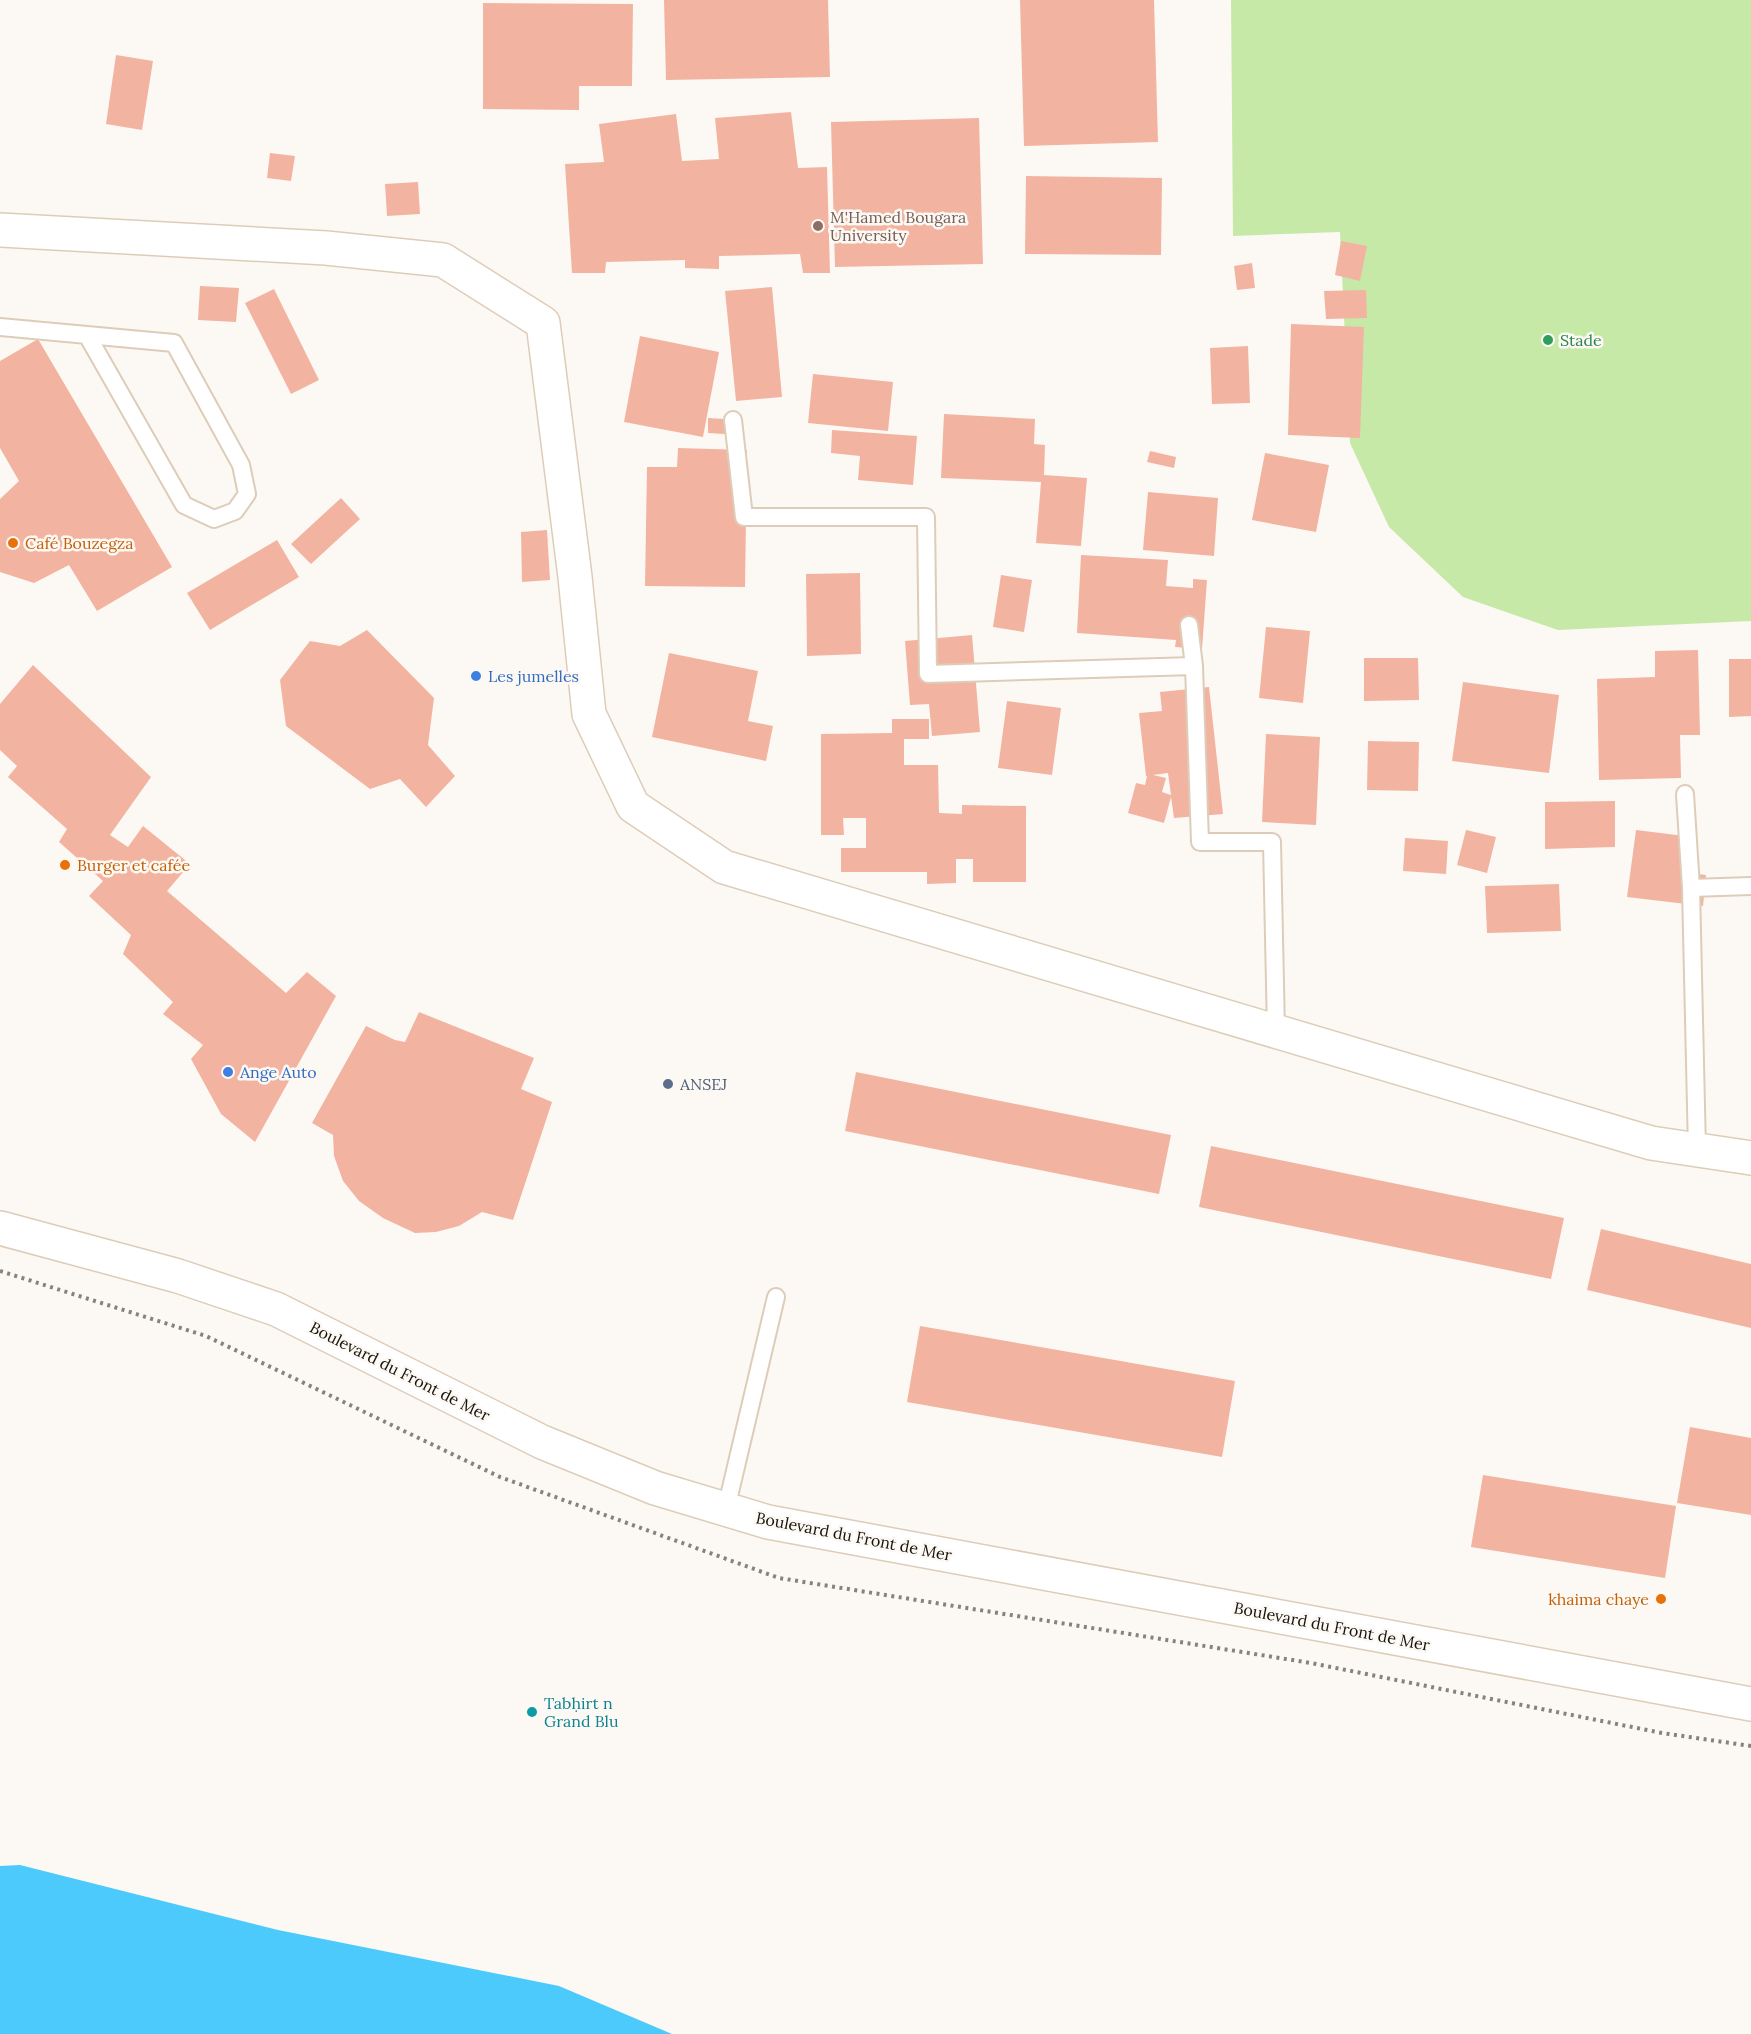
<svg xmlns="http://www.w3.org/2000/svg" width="1751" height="2034" viewBox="0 0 1751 2034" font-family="Lora,serif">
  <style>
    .green { fill: #c7e9a7 }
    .water { fill: #4bcafb }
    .building { fill: #f2b4a0; fill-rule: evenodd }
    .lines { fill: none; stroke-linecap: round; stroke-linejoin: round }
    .service-casing { stroke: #ddcdb8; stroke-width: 20 }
    .tertiary-casing { stroke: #ddcdb8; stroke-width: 36 }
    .secondary-casing { stroke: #ddcdb8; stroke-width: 36 }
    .path { stroke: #87827d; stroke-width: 4; stroke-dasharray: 3 4.5; stroke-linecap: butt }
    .service { stroke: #fff; stroke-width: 16 }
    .tertiary { stroke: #fff; stroke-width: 33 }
    .secondary { stroke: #fff; stroke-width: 33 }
    .education-dot { fill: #8d6e63; stroke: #fcf9f5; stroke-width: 2 }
    .leisure-dot { fill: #2e9e5b; stroke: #fcf9f5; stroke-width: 2 }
    .food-dot { fill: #e8710a; stroke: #fcf9f5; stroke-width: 2 }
    .shop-dot { fill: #3f7fe0; stroke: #fcf9f5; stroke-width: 2 }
    .service-dot { fill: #5c6f8a; stroke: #fcf9f5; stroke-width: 2 }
    .culture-dot { fill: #0f9aa8; stroke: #fcf9f5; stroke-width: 2 }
    .labels { text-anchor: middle; stroke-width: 5; stroke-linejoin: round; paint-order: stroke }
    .education-label { font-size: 16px; fill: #785e54; stroke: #fcf9f5; text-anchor: start }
    .leisure-label { font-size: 16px; fill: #27864d; stroke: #fcf9f5; text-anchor: start }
    .food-label { font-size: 16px; fill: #c56008; stroke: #fcf9f5; text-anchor: start }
    .shop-label { font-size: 16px; fill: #366cbe; stroke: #fcf9f5; text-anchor: start }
    .service-label { font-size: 16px; fill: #4e5e75; stroke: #fcf9f5; text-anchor: start }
    .street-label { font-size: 16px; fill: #18120b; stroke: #fcf9f5 }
    .culture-label { font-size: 16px; fill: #0d838f; stroke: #fcf9f5; text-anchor: start }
  </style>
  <rect width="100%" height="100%" fill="#fcf9f5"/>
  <path class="green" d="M1231 0H1751V621L1558 630 1463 597 1389 527 1350 443 1340 232 1233 236Z"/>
  <path class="water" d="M20 1865 278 1930 559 1986 672 2034H0V1866Z"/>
  <g class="building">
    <path d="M664 0H828L830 77 666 80Z"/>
    <path d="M1020 0H1154L1158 142 1024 146Z"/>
    <path d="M483 3 633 4 632 86H579V110L483 109Z"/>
    <path d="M116 55 153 61 142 130 106 124Z"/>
    <path d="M791 112 798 168 827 167 830 273H803L800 254 719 256V269L685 268V260L606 262 605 273H572L565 164 604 162 599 124 676 114 682 161 719 159 715 118Z"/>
    <path d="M979 118 983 264 835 267 831 122Z"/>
    <path d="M270 153 295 156 291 181 267 178Z"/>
    <path d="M1026 176 1162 178 1161 255 1025 254Z"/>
    <path d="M418 182 420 214 387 216 385 184Z"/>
    <path d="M1341 241 1367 246 1360 281 1335 275Z"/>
    <path d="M1252 263 1255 288 1237 290 1234 266Z"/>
    <path d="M200 286 239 288 236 322 198 320Z"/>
    <path d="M772 287 782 397 736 401 725 291Z"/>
    <path d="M274 289 319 380 291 394 245 303Z"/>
    <path d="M1366 290 1367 318 1326 319 1324 291Z"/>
    <path d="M1291 324 1364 327 1360 438 1288 435Z"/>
    <path d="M640 336 719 352 703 437 624 422Z"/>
    <path d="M38 339 172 567 97 611 69 565 34 583 0 572V499L19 481 0 448V361Z"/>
    <path d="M1248 346 1250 403 1212 404 1210 348Z"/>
    <path d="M813 374 893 382 888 431 808 423Z"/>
    <path d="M944 414 1035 419 1034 444 1045 445 1044 475 1087 478 1081 546 1036 543 1041 482 941 478Z"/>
    <path d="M708 418 741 420V435L708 433Z"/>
    <path d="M832 430 917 436 913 485 858 480 860 456 831 453Z"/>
    <path d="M678 448 747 450 745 587 645 586 647 467H677Z"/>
    <path d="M1150 451 1176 457 1174 468 1147 462Z"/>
    <path d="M1265 453 1329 465 1316 532 1252 520Z"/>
    <path d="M1148 492 1218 498 1214 556 1143 550Z"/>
    <path d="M341 498 360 519 311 564 291 544Z"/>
    <path d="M547 530 550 580 522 582 521 532Z"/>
    <path d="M277 540 299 577 210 630 187 593Z"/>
    <path d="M1081 555 1168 560 1166 586 1193 588V579L1207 580 1202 649 1175 647 1176 640 1077 633Z"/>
    <path d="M860 573 861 654 807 656 806 574Z"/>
    <path d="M1001 575 1032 580 1024 632 993 627Z"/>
    <path d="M1266 627 1310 631 1303 703 1259 698Z"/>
    <path d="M367 630 434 698 428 745 455 776 426 807 400 779 370 789 286 726 280 680 310 641 340 646Z"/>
    <path d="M972 635 980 732 932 736 929 704 910 705 905 641Z"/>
    <path d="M1698 650 1700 735H1680L1681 778 1599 780 1597 679 1655 677V651Z"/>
    <path d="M669 653 758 671 748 721 773 726 766 761 652 737Z"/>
    <path d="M1364 658H1418L1419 700 1364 701Z"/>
    <path d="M1729 659H1751V716L1729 717Z"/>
    <path d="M33 665 151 777 110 835 128 847 143 826 190 864 167 891 286 993 307 972 336 996 255 1142 221 1114 191 1059 203 1045 163 1014 173 1002 123 954 131 935 89 896 103 881 59 842 67 829 8 777 17 766 0 750V704Z"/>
    <path d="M1463 682 1559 695 1549 773 1452 761Z"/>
    <path d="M1209 687 1223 814 1174 818 1171 797 1164 823 1128 813 1136 783 1145 785 1147 776H1146L1139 713 1162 711 1160 692ZM1168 773 1171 795 1162 792 1166 778 1153 775Z"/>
    <path d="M1007 701 1061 708 1052 775 998 768Z"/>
    <path d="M892 719H929V739H904V765H938L939 813 962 814V805L1026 806V882H973V859H956V883L927 884V872H841V848H866V818H843L844 835H821V734L892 733Z"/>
    <path d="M1266 734 1320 737 1316 825 1262 822Z"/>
    <path d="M1368 741 1419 742 1418 791 1367 790Z"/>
    <path d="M1615 801V847L1545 849V802Z"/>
    <path d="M1466 830 1496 837 1487 873 1457 865Z"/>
    <path d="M1636 830 1693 837 1689 873 1706 875 1703 906 1627 897Z"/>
    <path d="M1405 838 1448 841 1446 874 1403 871Z"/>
    <path d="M1559 884 1561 931 1487 933 1485 886Z"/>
    <path d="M419 1012 534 1058 521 1089 552 1102 513 1220 482 1212 459 1226 436 1232 415 1233 383 1218 359 1201 343 1181 334 1156 333 1135 312 1123 366 1026 395 1040 405 1042Z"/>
    <path d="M856 1072 1171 1135 1159 1194 845 1131Z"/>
    <path d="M1211 1146 1564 1218 1551 1279 1199 1207Z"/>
    <path d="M1601 1229 1751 1264V1328L1587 1290Z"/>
    <path d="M920 1326 1235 1381 1222 1457 907 1402Z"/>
    <path d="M1690 1427 1751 1438V1515L1677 1503Z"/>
    <path d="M1483 1475 1676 1506 1665 1578 1471 1547Z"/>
  </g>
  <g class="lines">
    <g class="service-casing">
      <g id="service">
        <path d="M0 327 174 343 241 465 247 494 235 511 214 519 184 505 87 335"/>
        <path d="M733 420 744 517H926L928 674 1194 666 1200 842H1272L1276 1032"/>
        <path d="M1189 625 1194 666"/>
        <path d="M1685 794 1691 888"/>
        <path d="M1697 1150 1691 888 1751 886"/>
        <path d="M726 1509 776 1297"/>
      </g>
    </g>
    <g class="tertiary-casing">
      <path id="tertiary" d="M0 230 326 248 443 260 543 323 575 577 589 714 633 806 724 867 1651 1143 1751 1158"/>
    </g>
    <g class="secondary-casing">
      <path id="secondary" d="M0 1228 178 1276 276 1309 542 1442 655 1488 768 1522 1751 1704"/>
    </g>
    <path class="path" d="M0 1271 206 1336 500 1477 779 1578 1311 1663 1662 1733 1751 1746"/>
    <use href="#service" class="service"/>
    <use href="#tertiary" class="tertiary"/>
    <use href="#secondary" class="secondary"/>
  </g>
  <circle class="education-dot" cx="818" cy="226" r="6"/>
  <circle class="leisure-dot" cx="1548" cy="340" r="6"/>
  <g class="food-dot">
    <circle cx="13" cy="543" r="6"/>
    <circle cx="65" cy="865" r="6"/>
    <circle cx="1661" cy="1599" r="6"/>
  </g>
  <g class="shop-dot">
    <circle cx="476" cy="676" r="6"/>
    <circle cx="228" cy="1072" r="6"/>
  </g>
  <circle class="service-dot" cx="668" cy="1084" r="6"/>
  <circle class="culture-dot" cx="532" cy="1712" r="6"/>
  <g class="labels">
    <g class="education-label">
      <text x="830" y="223">M'Hamed Bougara<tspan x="830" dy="18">University</tspan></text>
    </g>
    <g class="leisure-label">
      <text x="1560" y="346">Stade</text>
    </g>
    <g class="food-label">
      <text x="25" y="549">Café Bouzegza</text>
      <text x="77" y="871">Burger et cafée</text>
      <text x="1649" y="1605" text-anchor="end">khaima chaye</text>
    </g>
    <g class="shop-label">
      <text x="488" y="682">Les jumelles</text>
      <text x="240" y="1078">Ange Auto</text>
    </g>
    <g class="service-label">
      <text x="680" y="1090">ANSEJ</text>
    </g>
    <g class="street-label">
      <text transform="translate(400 1371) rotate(27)" y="6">Boulevard du Front de Mer</text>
      <text transform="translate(854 1536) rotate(11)" y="6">Boulevard du Front de Mer</text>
      <text transform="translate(1332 1626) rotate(11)" y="6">Boulevard du Front de Mer</text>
    </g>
    <g class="culture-label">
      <text x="544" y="1709">Tabḥirt n<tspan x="544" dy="18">Grand Blu</tspan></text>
    </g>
  </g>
</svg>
